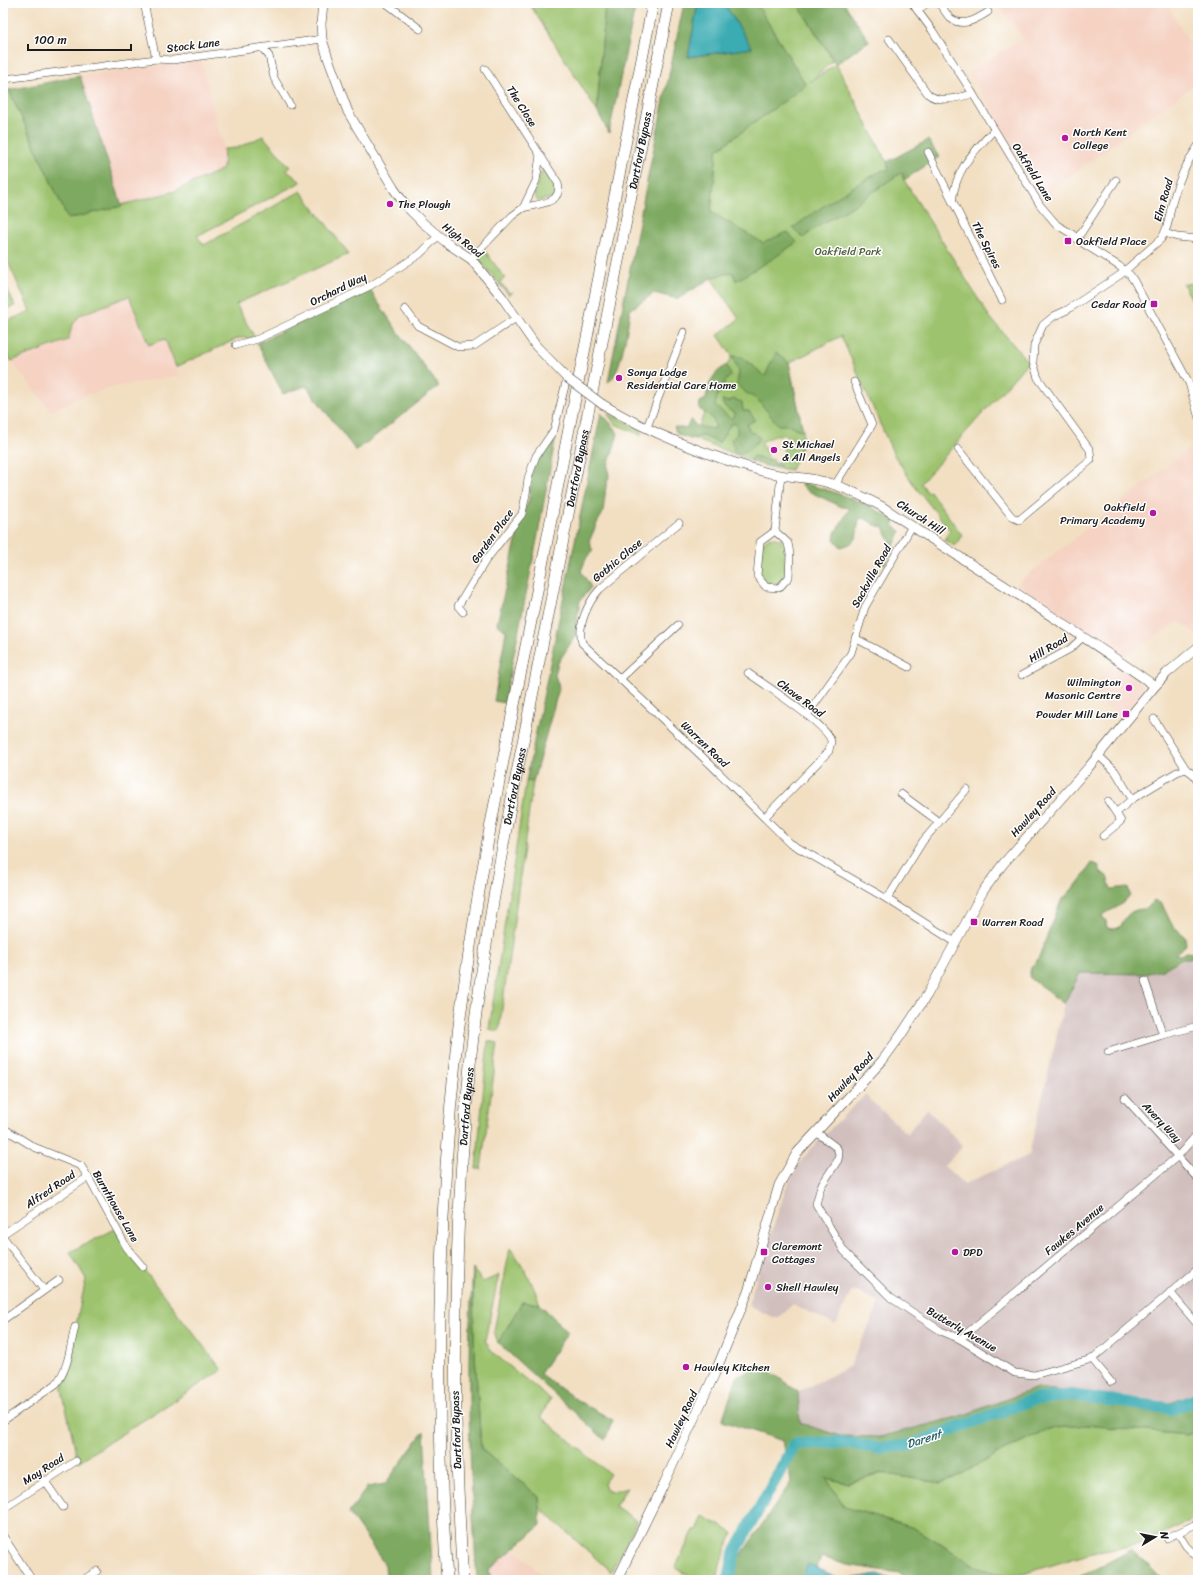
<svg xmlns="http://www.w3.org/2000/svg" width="1201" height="1583" viewBox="0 0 1201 1583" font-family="Sriracha,sans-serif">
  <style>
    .built { fill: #f5d2c2 }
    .industrial { fill: #d1bfbd }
    .green { fill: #9dc36e; stroke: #5c7045; fill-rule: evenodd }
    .forest { fill: #7ea961; stroke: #4d623e }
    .water { fill: #3aacb2; stroke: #2b6467 }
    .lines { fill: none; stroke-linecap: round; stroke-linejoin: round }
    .river { stroke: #3aacb2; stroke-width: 12 }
    .minor-casing { stroke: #3c3935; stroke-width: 8 }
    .major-casing { stroke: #3c3935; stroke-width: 10 }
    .highway-casing { stroke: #3c3935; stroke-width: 12 }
    .minor { stroke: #fff; stroke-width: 7 }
    .major { stroke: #fff; stroke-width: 9 }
    .highway { stroke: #fff; stroke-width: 11 }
    .major-bridge-casing { stroke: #3c3935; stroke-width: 10; stroke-linecap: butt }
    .major-bridge { stroke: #fff; stroke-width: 9 }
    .poi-dot { fill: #b5179e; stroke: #fff; stroke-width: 1.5 }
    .labels { text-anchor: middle; stroke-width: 3; stroke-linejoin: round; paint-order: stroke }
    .street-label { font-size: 11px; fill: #1c1c1c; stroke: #fff }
    .poi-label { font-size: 11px; fill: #1c1c1c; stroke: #fff; text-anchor: start }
    .park-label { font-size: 11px; fill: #505f3d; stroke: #fff }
    .water-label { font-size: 12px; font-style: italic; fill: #2b6467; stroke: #fff }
  </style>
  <rect width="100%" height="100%" fill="#fff"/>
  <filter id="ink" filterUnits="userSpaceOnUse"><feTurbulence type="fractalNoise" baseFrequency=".025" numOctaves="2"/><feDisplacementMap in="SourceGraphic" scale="8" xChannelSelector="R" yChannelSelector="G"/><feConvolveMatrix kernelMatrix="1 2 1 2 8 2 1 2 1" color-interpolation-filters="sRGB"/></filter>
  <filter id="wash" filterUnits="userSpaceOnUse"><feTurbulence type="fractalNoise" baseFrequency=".012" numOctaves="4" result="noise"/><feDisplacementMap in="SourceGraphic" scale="16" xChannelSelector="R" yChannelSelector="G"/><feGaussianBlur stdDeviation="0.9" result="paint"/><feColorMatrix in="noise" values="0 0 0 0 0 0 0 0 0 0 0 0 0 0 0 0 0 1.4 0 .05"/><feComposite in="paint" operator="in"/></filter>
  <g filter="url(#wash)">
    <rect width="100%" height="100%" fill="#f2dfc2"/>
    <g class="built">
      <path d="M997 3H1166L1198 56V82L1044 195 969 72 1023 38Z"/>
      <path d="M201 60 224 149V169L175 191 122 206 80 76Z"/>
      <path d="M129 296 149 345 165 339 180 375 109 388 75 399 54 410H50L11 361 68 340 72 326 80 315Z"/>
      <path d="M1198 442V636L1184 624 1181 623H1176L1123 657 1016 584Z"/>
      <path d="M1115 662 1142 685 1140 697 1136 699 1121 717 1099 699 1090 689 1109 670Z"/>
      <path d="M514 1548 547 1580H491L489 1570Z"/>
    </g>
    <path class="industrial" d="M1198 955V1393L1170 1403 1037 1388 961 1416 880 1437 840 1436 800 1423 798 1392 850 1366 880 1302 852 1290 835 1325 793 1304 779 1317H772L748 1305 785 1191 800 1162 817 1142 865 1095 907 1134 927 1109 963 1146 944 1166 964 1184 1029 1155 1064 1004 1080 973 1144 974Z"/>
    <g class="green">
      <path d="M529 3H605L597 111Z"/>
      <path d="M756 3H797L833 60 810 82 836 64 887 162 900 168 904 180 989 316 1028 362 921 483 927 492 930 491 962 535 955 546 944 540 950 530 916 488 894 455 841 336 789 363 803 431 801 447 791 470 769 467 694 439 710 398 732 356 718 335 739 319 711 278 732 272 711 212 717 150 806 85ZM783 434 791 440 795 445 790 449 782 440 780 441 787 458 775 464 773 459 769 460 761 442 777 435 778 437Z"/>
      <path d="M3 90H9L68 219 175 191 223 169 224 149 237 148 263 136 290 167 286 170 301 182 197 236 204 245 301 191 349 254 236 304 255 338H239L176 367 165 339 149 345 129 296 80 315 72 326 68 340 11 361 3 348V323L30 311 3 251Z"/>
      <path d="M545 169 556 183 555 197 538 201 535 198 534 194 541 172Z"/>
      <path d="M485 251 505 278 500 282 509 293 513 292 509 295 480 261 479 257Z"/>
      <path d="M3 279 15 306 3 311Z"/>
      <path d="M1198 283V310L1183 284Z"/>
      <path d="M607 413 641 429V435L615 424Z"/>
      <path d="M770 537 780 539 787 549 786 578 779 584 766 583 759 573 762 543Z"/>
      <path d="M526 781 533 782 499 1031 489 1029Z"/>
      <path d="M488 1041 498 1043 481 1169H476Z"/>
      <path d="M115 1229 141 1266 222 1370 78 1462 62 1390 63 1377 67 1366 86 1279 70 1252Z"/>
      <path d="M510 1248C525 1267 532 1282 540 1304L522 1302 498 1343 494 1331Z"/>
      <path d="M473 1269 483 1282 499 1275 485 1340 492 1352 550 1399 541 1417 610 1474 604 1483 607 1490 616 1491 627 1488 615 1506 637 1521 611 1572 540 1508 539 1497 481 1449 474 1339Z"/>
      <path d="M1086 1425 1186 1435 1198 1432V1517L1145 1542 1127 1547 1092 1553 1026 1573 1008 1576 979 1568 914 1528 845 1507 825 1478 848 1483 880 1473 941 1483 954 1478 1005 1450 1041 1432 1057 1428Z"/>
      <path d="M703 1516 733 1533 721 1561 717 1580H695L675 1568 694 1530H697Z"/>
    </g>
    <g class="forest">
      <path d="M605 3H636L609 133 597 111Z"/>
      <path d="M684 3H698L688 57 752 48 724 3H756L806 85 717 150 711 212 763 243 787 232 797 242 777 256 736 281 732 272 711 278 678 299 654 293 630 310C628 325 621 376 608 382L648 176Z"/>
      <path d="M797 3H844L869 41 836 64Z"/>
      <path d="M80 76 122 206 68 219 9 90Z"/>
      <path d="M928 140 939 157 904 180 902 172 850 208 821 224 803 238 793 228C822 206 851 187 883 170H889L887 162Z"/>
      <path d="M370 290 394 326 439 386 356 451 306 386 283 394 257 343Z"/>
      <path d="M776 352 789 363 803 431 786 425H778L758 400 743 391 737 384 739 372 732 356 742 357 765 376Z"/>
      <path d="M726 365 731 375C722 385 717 393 715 406L731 419 736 413 732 412 723 405 722 400 729 402 733 399 742 402 743 411H749L755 420 747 424 750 432 755 433 760 438C751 448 751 451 737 454L733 451 734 448 731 440 737 434V427L734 423 730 425 719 443 703 436 690 439 677 434 674 427 686 428 691 419 696 426 715 429C715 417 709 415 699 409L700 402 706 399C709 382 711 376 726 365Z"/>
      <path d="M601 413 615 428 618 434 608 466 609 477 606 486 603 513 597 523 589 542 593 551 587 557 581 571 591 587 580 601 574 638 558 663 555 675 559 687 558 692 533 782 526 781Z"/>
      <path d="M557 430 537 540 504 703 494 701 506 631 497 624 521 519 529 499 531 476 535 462Z"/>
      <path d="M753 456C763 457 770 464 780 465L781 469 769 467 750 461Z"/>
      <path d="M801 483C835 491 866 502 895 521L893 526 901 531 885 564 880 561 891 543 883 527 875 525 864 518 859 519 856 539 850 544 841 547 834 539 835 533 850 508 842 507 806 490 801 485Z"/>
      <path d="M1092 863 1098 865 1101 873 1107 876 1111 889 1128 887 1130 895C1126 900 1122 904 1116 908 1110 911 1106 911 1102 916L1106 921 1107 928 1114 929 1121 926C1126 914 1132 909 1145 909L1154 900 1162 904 1171 923 1185 937 1186 945 1175 954 1180 955 1186 952 1193 953 1195 957 1190 959H1181L1162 970 1144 974 1080 973 1064 1004 1029 977 1031 968 1038 959 1061 901 1078 883Z"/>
      <path d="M473 1269 474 1339 481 1449 539 1497 541 1525 489 1570 491 1580H477C470 1477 465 1373 473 1269Z"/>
      <path d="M522 1302 540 1304 568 1332 540 1374 580 1402 613 1420 605 1440 498 1343Z"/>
      <path d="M762 1365 798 1392 800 1423 840 1436 880 1437 961 1416 1037 1388 1170 1403 1198 1393V1432L1186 1435 1086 1425 1057 1428 1041 1432 1005 1450 954 1478 941 1483 880 1473 848 1483 826 1478 845 1507 914 1528 979 1568 1023 1580H911L899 1573 847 1565 821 1557 812 1580H721L744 1551 791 1482 783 1441 722 1421 737 1377Z"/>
      <path d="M424 1431 433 1580H386L385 1565 349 1513 367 1487 385 1484Z"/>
      <path d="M1131 1550 1147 1564 1163 1580H1069L1088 1573Z"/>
    </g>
    <g class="water">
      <path d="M698 3H724L752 48 688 57Z"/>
      <path d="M808 1564 843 1580 878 1574 893 1580H801Z"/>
    </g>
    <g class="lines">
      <path class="river" d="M729 1580 734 1554 795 1444 839 1442 879 1448 911 1445 1032 1400 1071 1395 1173 1409 1198 1398"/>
    </g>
  </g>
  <g filter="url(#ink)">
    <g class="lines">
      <g class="minor-casing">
        <g id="minor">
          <path d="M144 3 156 59"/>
          <path d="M386 3 420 29"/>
          <path d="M912 3 932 30 973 94 1040 205 1057 225 1072 234 1077 239 1084 244 1119 266 1130 275 1134 281 1189 383 1198 415"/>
          <path d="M938 3C943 7 946 14 950 18 963 28 977 19 988 12"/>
          <path d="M917 10 928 3"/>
          <path d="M889 39 928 94C939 104 960 97 973 94"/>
          <path d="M262 48 269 56 274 78 290 105"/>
          <path d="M3 69 5 79 156 59 173 60 322 39"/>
          <path d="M485 69 558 183C563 205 538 203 523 208"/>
          <path d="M928 152 1002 300"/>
          <path d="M952 201C957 167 972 154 994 130"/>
          <path d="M1165 233 1177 237 1198 239"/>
          <path d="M1077 239 1116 180"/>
          <path d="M471 259 512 216 523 208 536 181 540 155"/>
          <path d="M405 309 418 326 458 347 474 346 516 318"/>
          <path d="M236 345 258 339 370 286 420 254 438 236"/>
          <path d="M647 427 684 332"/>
          <path d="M958 449 1012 517 1019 520 1091 460 1090 450 1038 378 1033 362 1034 345 1043 325 1054 316 1067 310 1120 275 1161 239C1169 229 1169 213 1173 200 1178 181 1187 162 1198 146"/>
          <path d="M835 485 872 425 854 382"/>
          <path d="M679 523 600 589C588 602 577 626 582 643L710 764 790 843 887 899 955 942"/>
          <path d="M775 531 760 542 757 576 766 587 779 588 789 577 790 554 788 543 775 531 781 475"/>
          <path d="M463 612 458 606 486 560 522 514 526 494 528 478 536 456 554 430 567 378"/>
          <path d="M855 638 909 667"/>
          <path d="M748 673C762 683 831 727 831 742 831 744 829 748 829 751L765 817"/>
          <path d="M1022 675 1070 649 1083 637"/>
          <path d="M620 679 678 625"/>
          <path d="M807 715 851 653 865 607 912 526"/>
          <path d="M1154 719 1186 769 1193 774 1198 781"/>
          <path d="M1098 755 1115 771 1132 799 1177 772 1186 769"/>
          <path d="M901 794 939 822"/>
          <path d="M1108 801 1116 813 1132 799"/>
          <path d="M1103 836 1121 821 1116 813"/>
          <path d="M887 899 923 841 967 789"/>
          <path d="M1145 981 1163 1035 1198 1026"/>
          <path d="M1108 1052 1163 1035"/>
          <path d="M1125 1098 1198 1179"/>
          <path d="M3 1128 34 1147 81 1166 88 1177 127 1248 143 1267"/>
          <path d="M816 1132 837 1148 839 1154 838 1160 821 1186 816 1204 844 1251 891 1298 941 1331 960 1339 1015 1373 1034 1375 1092 1359 1198 1269"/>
          <path d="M3 1234 88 1177"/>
          <path d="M3 1237 44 1290"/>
          <path d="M1170 1292 1198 1325"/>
          <path d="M3 1320 59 1280"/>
          <path d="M960 1339 1178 1156 1198 1133"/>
          <path d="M1092 1359 1111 1382"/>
          <path d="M3 1421 56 1384C69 1368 70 1346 75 1327"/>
          <path d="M44 1480 63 1507"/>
          <path d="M3 1509 76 1461"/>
          <path d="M1178 1533 1186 1546 1198 1558"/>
          <path d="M3 1536 32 1580"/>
          <path d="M1167 1538 1198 1523"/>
          <path d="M83 1580 97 1571"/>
        </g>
      </g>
      <g class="major-casing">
        <g id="major">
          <path d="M323 3 321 24 322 39 328 58 348 112 394 189 406 206 423 223 447 243 471 259 502 297 536 346 567 378"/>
          <path d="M602 404C649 433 711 457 765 472 781 476 799 477 816 480 839 484 860 495 881 506 972 566 1066 623 1155 686"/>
          <path d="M617 1580 663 1486 715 1373 748 1292 779 1185 797 1153 882 1061 901 1035 927 995 983 891 1003 864 1088 768 1155 686 1167 673 1198 647"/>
        </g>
      </g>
      <g class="highway-casing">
        <g id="highway">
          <path d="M447 1580C435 1404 437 1227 456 1051 473 900 505 751 535 601 574 402 614 202 653 3"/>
          <path id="s1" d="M463 1580C451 1405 453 1229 471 1054 480 973 494 893 509 813L669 3"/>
        </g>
      </g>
      <use href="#minor" class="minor"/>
      <use href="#major" class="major"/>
      <use href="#highway" class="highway"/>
      <g class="major-bridge-casing">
        <path id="major-bridge" d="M567 378 602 404"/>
      </g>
      <use href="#major-bridge" class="major-bridge"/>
    </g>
  </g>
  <g class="poi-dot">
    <circle cx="1065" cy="138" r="4"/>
    <circle cx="390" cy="204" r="4"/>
    <rect x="1064" y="237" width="8" height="8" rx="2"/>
    <rect x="1150" y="300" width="8" height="8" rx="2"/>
    <circle cx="619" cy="378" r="4"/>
    <circle cx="774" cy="450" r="4"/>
    <circle cx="1153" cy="513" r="4"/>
    <circle cx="1129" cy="688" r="4"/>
    <rect x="1122" y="710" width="8" height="8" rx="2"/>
    <rect x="970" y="918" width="8" height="8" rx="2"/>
    <rect x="760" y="1248" width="8" height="8" rx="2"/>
    <circle cx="955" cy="1252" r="4"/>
    <circle cx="768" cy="1287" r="4"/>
    <circle cx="686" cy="1367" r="4"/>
  </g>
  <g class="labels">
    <g class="street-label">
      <text transform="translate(193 45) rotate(-7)" y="4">Stock Lane</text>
      <text transform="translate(522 106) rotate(58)" y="4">The Close</text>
      <text dy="4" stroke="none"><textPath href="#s1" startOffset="1446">Dartford Bypass</textPath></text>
      <text transform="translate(1033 172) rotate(58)" y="4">Oakfield Lane</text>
      <text transform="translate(1163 200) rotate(-74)" y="4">Elm Road</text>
      <text transform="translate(463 240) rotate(39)" y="4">High Road</text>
      <text transform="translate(987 245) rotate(63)" y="4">The Spires</text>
      <text transform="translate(338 289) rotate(-26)" y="4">Orchard Way</text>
      <text dy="4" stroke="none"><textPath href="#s1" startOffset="1122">Dartford Bypass</textPath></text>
      <text transform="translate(921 517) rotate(33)" y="4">Church Hill</text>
      <text transform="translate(492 536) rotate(-54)" y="4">Garden Place</text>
      <text transform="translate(617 560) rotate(-40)" y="4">Gothic Close</text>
      <text transform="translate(871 576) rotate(-61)" y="4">Sackville Road</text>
      <text transform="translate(1048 648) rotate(-31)" y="4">Hill Road</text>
      <text transform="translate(801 698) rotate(37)" y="4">Chave Road</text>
      <text transform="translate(705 744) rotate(44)" y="4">Warren Road</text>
      <text dy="4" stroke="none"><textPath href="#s1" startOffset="798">Dartford Bypass</textPath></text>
      <text transform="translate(1033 812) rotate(-48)" y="4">Hawley Road</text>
      <text transform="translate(850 1077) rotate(-47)" y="4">Hawley Road</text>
      <text dy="4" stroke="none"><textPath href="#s1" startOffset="474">Dartford Bypass</textPath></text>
      <text transform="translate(1162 1122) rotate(47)" y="4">Avery Way</text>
      <text transform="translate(50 1189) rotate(-34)" y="4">Alfred Road</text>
      <text transform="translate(116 1206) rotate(60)" y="4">Burnthouse Lane</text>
      <text transform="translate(1074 1229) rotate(-40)" y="4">Fawkes Avenue</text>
      <text transform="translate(962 1329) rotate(30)" y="4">Butterly Avenue</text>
      <text transform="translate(681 1419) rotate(-65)" y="4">Hawley Road</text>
      <text transform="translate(456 1430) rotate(-92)" y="4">Dartford Bypass</text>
      <text transform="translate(43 1469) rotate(-33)" y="4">May Road</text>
    </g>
    <g class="poi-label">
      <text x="1073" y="136">North Kent<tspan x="1073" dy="13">College</tspan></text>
      <text x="398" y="208">The Plough</text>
      <text x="1076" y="245">Oakfield Place</text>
      <text x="1146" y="308" text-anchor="end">Cedar Road</text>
      <text x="627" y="376">Sonya Lodge<tspan x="627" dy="13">Residential Care Home</tspan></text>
      <text x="782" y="448">St Michael<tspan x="782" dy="13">&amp; All Angels</tspan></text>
      <text x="1145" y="511" text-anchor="end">Oakfield<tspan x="1145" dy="13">Primary Academy</tspan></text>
      <text x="1121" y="686" text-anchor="end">Wilmington<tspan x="1121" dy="13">Masonic Centre</tspan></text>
      <text x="1118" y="718" text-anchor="end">Powder Mill Lane</text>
      <text x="982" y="926">Warren Road</text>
      <text x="772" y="1250">Claremont<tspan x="772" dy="13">Cottages</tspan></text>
      <text x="963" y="1256">DPD</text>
      <text x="776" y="1291">Shell Hawley</text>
      <text x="694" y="1371">Hawley Kitchen</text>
    </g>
    <g class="park-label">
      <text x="848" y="255">Oakfield Park</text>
    </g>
    <g class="water-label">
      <text transform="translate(924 1439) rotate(-18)" y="4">Darent</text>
    </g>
  </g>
  <rect width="1201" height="1583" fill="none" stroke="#fff" stroke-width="16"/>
  <g transform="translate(1155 1537) rotate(80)" stroke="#ffffff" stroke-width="3" paint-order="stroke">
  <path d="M0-3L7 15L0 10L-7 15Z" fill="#1c1c1c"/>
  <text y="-6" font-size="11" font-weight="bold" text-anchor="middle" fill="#1c1c1c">N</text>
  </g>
  <path d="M28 44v6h103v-6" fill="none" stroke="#1c1c1c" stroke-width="2"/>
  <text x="34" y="44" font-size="12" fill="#1c1c1c" stroke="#ffffff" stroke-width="3" paint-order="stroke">100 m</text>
</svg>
